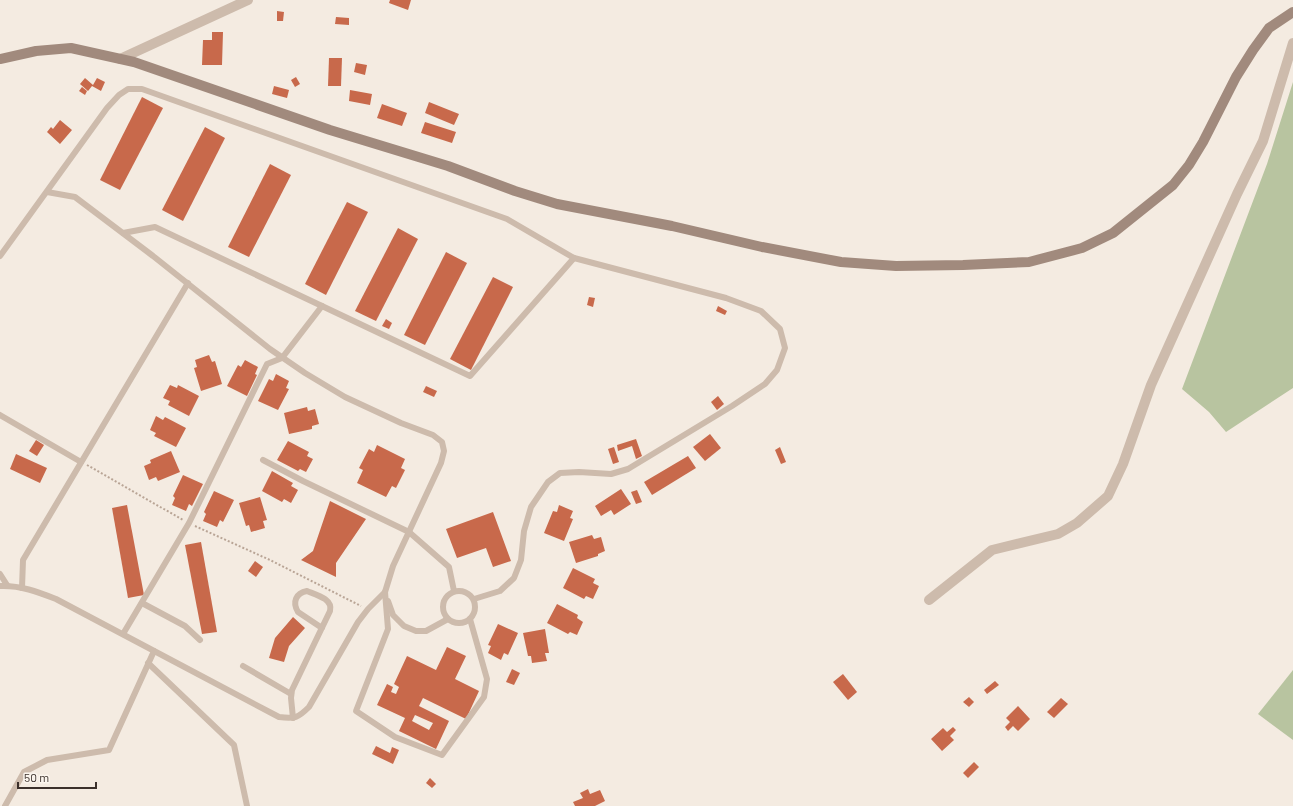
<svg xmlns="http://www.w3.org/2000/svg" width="1293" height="806" viewBox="0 0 1293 806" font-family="Barlow,sans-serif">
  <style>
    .green { fill: #b8c4a0 }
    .building { fill: #c8694b; fill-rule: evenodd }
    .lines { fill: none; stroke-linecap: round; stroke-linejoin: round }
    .path { stroke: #b9a596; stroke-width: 2; stroke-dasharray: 2 2; stroke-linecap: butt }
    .lane { stroke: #cdbbac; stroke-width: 6 }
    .street { stroke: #cdbbac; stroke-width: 10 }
    .secondary { stroke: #a18a7d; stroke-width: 10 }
  </style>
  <rect width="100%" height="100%" fill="#f4ebe1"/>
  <g class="green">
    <path d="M1293 82V388L1226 432 1209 412 1182 389 1267 164Z"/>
    <path d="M1293 670V740L1258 714Z"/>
  </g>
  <g class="building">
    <path d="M390 0H411L408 10 389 3Z"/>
    <path d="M277 11 284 12 283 21H277Z"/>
    <path d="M336 17 349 18V25L335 24Z"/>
    <path d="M212 32H223L222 65H202L203 40H212Z"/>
    <path d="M329 58H342L341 86H328Z"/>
    <path d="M356 63 367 65 365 75 354 72Z"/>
    <path d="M296 77 300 84 295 87 291 80Z"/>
    <path d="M85 78 93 85 97 78 105 82 101 91 92 86 88 91 80 84Z"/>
    <path d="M274 86 289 90 287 98 272 94Z"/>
    <path d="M82 87 87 91 85 95 79 91Z"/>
    <path d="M350 90 372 94 370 105 349 101Z"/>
    <path d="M142 97 163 108 120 190 100 180Z"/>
    <path d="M429 102 459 114 454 125 425 113Z"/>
    <path d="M382 104 407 113 402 126 377 118Z"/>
    <path d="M60 120 72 130 60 144 47 132 51 127 53 129Z"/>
    <path d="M425 122 456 132 452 143 421 133Z"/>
    <path d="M205 127 225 138 183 221 162 210Z"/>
    <path d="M270 164 291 175 249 257 228 247Z"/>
    <path d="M347 202 368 212 326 295 305 284Z"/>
    <path d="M398 228 418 239 376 321 355 311Z"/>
    <path d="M446 252 467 263 425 345 404 335Z"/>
    <path d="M493 277 513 287 471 370 450 359Z"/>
    <path d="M589 297 595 298 593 307 587 305Z"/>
    <path d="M718 306 727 311 725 315 716 311Z"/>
    <path d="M386 319 392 323 389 329 382 326Z"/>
    <path d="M209 355 212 362 215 361 222 384 201 391 194 368 197 367 195 360Z"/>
    <path d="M245 360 258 367 255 374 257 375 247 396 227 386 238 365 241 367Z"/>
    <path d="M276 374 289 381 286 388 289 389 278 410 258 401 269 379 273 381Z"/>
    <path d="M170 385 177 388 178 385 199 396 189 416 168 405 170 401 163 398Z"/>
    <path d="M426 386 437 391 434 397 423 392Z"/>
    <path d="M718 396 724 404 717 410 711 402Z"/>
    <path d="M307 407 308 411 315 409 319 424 312 426V429L289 434 284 413Z"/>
    <path d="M156 416 163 420 165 417 186 428 176 447 154 436 156 433 150 430Z"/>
    <path d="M710 434 721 448 705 461 693 447Z"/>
    <path d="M636 439 642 456 636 459 632 446 618 451 617 445Z"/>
    <path d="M36 440 44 445 37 456 29 451Z"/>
    <path d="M288 441 309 452 307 456 313 459 306 472 300 469 298 471 277 460Z"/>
    <path d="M377 445 405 459 401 468 405 470 396 488 392 486 386 497 357 483 363 470 359 468 369 449 374 452Z"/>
    <path d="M614 447 619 462 613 464 608 449Z"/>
    <path d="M780 447 786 462 781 464 775 450Z"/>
    <path d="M171 451 180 472 158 481 156 477 149 480 144 466 151 463 150 460Z"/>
    <path d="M16 454 47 468 40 483 10 469Z"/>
    <path d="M688 456 696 468 652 495 644 482Z"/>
    <path d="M272 471 293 483 291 486 298 490 291 503 284 499 282 502 262 491Z"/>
    <path d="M183 475 203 484 192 506 189 504 186 511 172 505 175 498 173 496Z"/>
    <path d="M621 489 631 504 614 515 611 510 601 516 595 506Z"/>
    <path d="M637 490 642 502 636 504 631 492Z"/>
    <path d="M214 491 234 500 223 522 220 520 217 527 203 521 206 514 204 512Z"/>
    <path d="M260 497 267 520 263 521 265 528 251 532 249 525 246 526 239 503Z"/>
    <path d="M330 501 366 519 336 563V577L301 560 313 551Z"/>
    <path d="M127 505 144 595 128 598 112 508Z"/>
    <path d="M559 505 573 511 570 518 573 519 564 541 544 533 553 511 557 512Z"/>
    <path d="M493 512 511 561 493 567 486 548 457 558 446 529Z"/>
    <path d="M592 535 594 539 601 537 605 551 598 554V556L576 563 569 542Z"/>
    <path d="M201 542 217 632 202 634 185 545Z"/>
    <path d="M255 561 263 567 256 577 248 571Z"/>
    <path d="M573 568 595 579 593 583 599 586 593 599 586 596 584 599 563 588Z"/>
    <path d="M557 604 578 615 577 618 583 622 577 635 570 632 568 634 547 623Z"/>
    <path d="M293 617 305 628 289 646 284 662 269 658 275 638Z"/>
    <path d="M498 624 518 633 508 655 504 653 501 660 488 653 491 646 488 645Z"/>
    <path d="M545 629 549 653H545L547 661 532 663 531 656H528L523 633Z"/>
    <path d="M447 647 466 656 455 679 479 691 466 719 423 698 419 706 449 721 436 749 399 731 405 718 377 705 387 684 393 687 391 692 396 694 399 687 394 684 407 656 436 670ZM415 715 433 723 429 730 412 721Z"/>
    <path d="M512 669 520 673 514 685 506 682Z"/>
    <path d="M843 674 857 692 848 700 833 682Z"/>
    <path d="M995 681 999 685 987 694 984 690Z"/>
    <path d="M969 697 974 702 969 707 963 702Z"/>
    <path d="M1061 698 1068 704 1054 718 1047 712Z"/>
    <path d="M1018 706 1030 719 1018 731 1013 726 1008 731 1005 727 1010 722 1006 718Z"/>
    <path d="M953 727 956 730 950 736 954 740 942 751 931 739 943 728 947 732Z"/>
    <path d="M376 746 390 753 392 747 399 750 393 764 372 754Z"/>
    <path d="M974 762 979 767 968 778 963 773Z"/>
    <path d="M430 778 436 784 432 788 426 783Z"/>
    <path d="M588 789 590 794 600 790 605 801 595 806H575L573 802 583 798 580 793Z"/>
  </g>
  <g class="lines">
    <g class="path">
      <path d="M87 465 183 520"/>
      <path d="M195 526 270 560 361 606"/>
    </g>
    <g class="lane">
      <path d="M123 233 155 227 470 376 574 258"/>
      <path d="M0 256 107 108 119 95 128 89H142L507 219 574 258 726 298 761 311 780 329 785 348 777 370 765 384 732 406 628 469 611 474 579 472 560 473 548 482 531 507 524 531 521 560 514 578 500 591 474 599"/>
      <path d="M0 415 81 462"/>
      <path d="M263 460 303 481 409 532 449 567 454 591"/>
      <path d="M0 574 7 585"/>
      <path d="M0 586C20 585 38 592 56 599L279 717C295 719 298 718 309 707L358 622 368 609 385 592 393 566 441 463 444 451 442 442 433 435 401 423 345 397 305 373 270 349 153 256 75 197 47 192"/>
      <path d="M22 588 23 560 188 283"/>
      <circle cx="459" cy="607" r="16"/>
      <path d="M385 592 388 629 356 711 395 737 442 755 484 697 487 679 470 619"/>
      <path d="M388 601 393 615 404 626 416 631H426L448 619"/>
      <path d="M142 603 185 626 200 640"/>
      <path d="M123 634 189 523 267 364 282 358 322 306"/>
      <path d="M148 663 234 745 247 806"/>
      <path d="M243 666 291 694"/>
      <path d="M293 718 291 698 292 690 330 611C333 599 317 595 307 591 296 593 292 602 298 612L322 628"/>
      <path d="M5 806 24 772 47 760 109 750 154 651"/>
    </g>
    <g class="street">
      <path d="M120 59 248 0"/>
      <path d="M929 600 992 550 1058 534 1077 523 1108 496 1123 464 1151 385 1237 194 1263 141 1293 43"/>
    </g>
    <path class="secondary" d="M0 59 36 51 71 48 134 62 330 130 448 166 515 191 557 204 672 226 762 247 841 262 896 266 963 265 1029 262 1082 248 1113 233 1173 185 1189 165 1203 142 1236 77 1253 50 1269 28 1293 12"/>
  </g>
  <path d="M18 782v6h78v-6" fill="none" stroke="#3b302b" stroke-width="2"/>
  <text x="24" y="782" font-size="12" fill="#3b302b" stroke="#fbf5ee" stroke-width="3" paint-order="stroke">50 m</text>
</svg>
